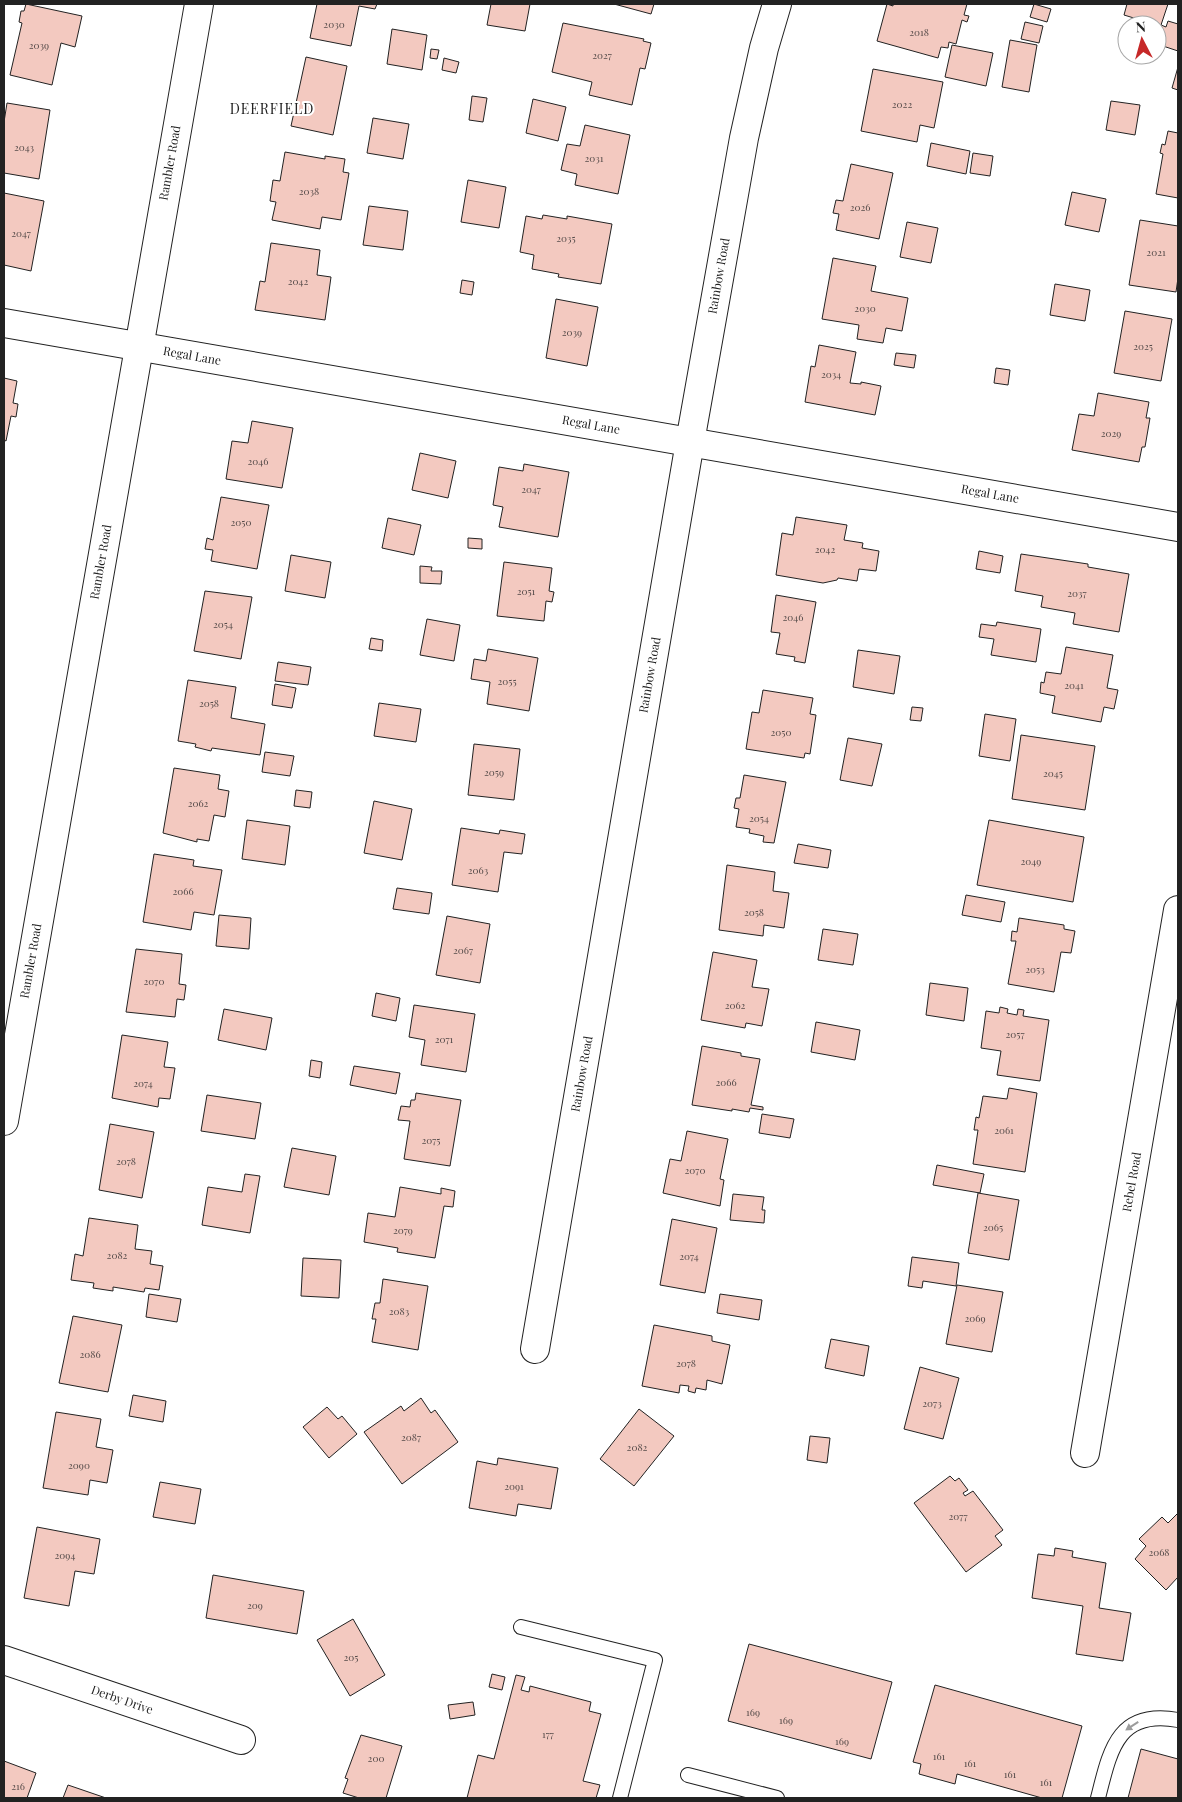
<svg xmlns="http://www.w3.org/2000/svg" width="1182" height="1802" viewBox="0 0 1182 1802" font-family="'Playfair Display',serif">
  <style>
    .building { fill: #f3c9c0; stroke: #222 }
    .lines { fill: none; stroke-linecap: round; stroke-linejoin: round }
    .lane-casing { stroke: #222; stroke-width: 16 }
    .street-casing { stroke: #222; stroke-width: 30 }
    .lane { stroke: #fff; stroke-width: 14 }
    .street { stroke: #fff; stroke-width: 28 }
    .oneway { fill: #9c9c9c }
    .labels { text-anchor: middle; stroke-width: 4; stroke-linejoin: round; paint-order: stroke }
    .number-label { font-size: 10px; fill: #564c4a }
    .street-label { font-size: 12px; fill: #222; stroke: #fff }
    .neighbourhood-label { font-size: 14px; letter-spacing: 1px; fill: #222; stroke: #fff }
  </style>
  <rect width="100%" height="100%" fill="#fff"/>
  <g class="building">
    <path d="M26 4 82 16 75 47 61 43 52 85 10 75 22 23 19 22 21 11H24Z"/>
    <path d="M317 4H377L375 9 359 6 351 46 310 38Z"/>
    <path d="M491 4H530L525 31 487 25Z"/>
    <path d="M614 4H654L651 14Z"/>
    <path d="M887 4 893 6V4H967L964 15 969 16 967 22 962 20 956 44 949 42 948 48 941 47 938 58 877 41Z"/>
    <path d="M1034 4 1051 9 1047 22 1030 17Z"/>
    <path d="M1127 4H1168L1161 25 1166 27 1168 21 1178 24V51L1160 45 1163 33 1159 31 1160 26 1124 15Z"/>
    <path d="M1025 22 1043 26 1039 43 1021 39Z"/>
    <path d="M563 23 644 39 643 41 651 43 645 69 640 68 632 105 589 95 592 82 552 72Z"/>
    <path d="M392 29 427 35 422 70 387 64Z"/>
    <path d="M1010 40 1037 45 1029 92 1002 87Z"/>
    <path d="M952 45 993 53 986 86 945 77Z"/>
    <path d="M431 49 439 50 437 59 430 58Z"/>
    <path d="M306 57 347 66 333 135 291 126Z"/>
    <path d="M444 58 459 62 456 73 442 70Z"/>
    <path d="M1178 67V90L1172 88Z"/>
    <path d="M873 69 943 82 934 128 920 125 917 142 861 131Z"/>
    <path d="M472 96 487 98 483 122 469 120Z"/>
    <path d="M533 99 566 107 558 141 526 133Z"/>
    <path d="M1111 101 1140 105 1135 135 1106 130Z"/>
    <path d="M7 103 50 110 39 179 4 173V122Z"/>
    <path d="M373 118 409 124 403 159 367 153Z"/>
    <path d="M585 125 630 135 618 194 575 185 577 174 561 170 567 144 580 146Z"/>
    <path d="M1168 131 1178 133V198L1156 194 1163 154 1160 153 1162 144 1165 145Z"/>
    <path d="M931 143 970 151 966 174 927 166Z"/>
    <path d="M285 152 325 159V156L345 159 343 172 349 173 341 220 322 217 320 229 272 220 276 202 270 201 273 180 280 181Z"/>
    <path d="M973 153 993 156 990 176 970 173Z"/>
    <path d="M851 164 893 173 879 239 836 230 839 214 833 213 836 200 843 201Z"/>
    <path d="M468 180 506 187 499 228 461 222Z"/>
    <path d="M1072 192 1106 199 1099 232 1065 225Z"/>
    <path d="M4 193 44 201 31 271 4 265Z"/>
    <path d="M369 206 408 211 403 250 363 245Z"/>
    <path d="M543 215 567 219V216L612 224 601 284 558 277 559 274 532 269 534 255 520 252 526 216 542 219Z"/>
    <path d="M1140 220 1178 226V278L1176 292 1129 285Z"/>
    <path d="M907 222 938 228 931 263 900 257Z"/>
    <path d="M271 243 320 250 317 275 331 277 325 320 255 310 260 281 265 282Z"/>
    <path d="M833 258 876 266 871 291 908 298 902 331 886 328 883 343 857 339 859 325 822 319Z"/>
    <path d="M462 280 474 282 472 295 460 293Z"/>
    <path d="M1055 284 1090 290 1085 321 1050 315Z"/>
    <path d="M556 299 598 307 587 366 546 358Z"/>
    <path d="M1125 311 1172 319 1161 381 1114 373Z"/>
    <path d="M819 345 856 352 850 383 861 384V382L881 386 875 415 805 402 811 366 815 367Z"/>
    <path d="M896 353 916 355 914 368 894 365Z"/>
    <path d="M996 368 1010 370 1008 385 994 383Z"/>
    <path d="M4 378 17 381 13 403 18 404 16 417 11 416 6 441 4 440Z"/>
    <path d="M1098 393 1149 402 1146 418H1150L1145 447H1142L1139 462 1072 450 1079 414 1094 416Z"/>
    <path d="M252 421 293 428 282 488 226 479 232 441 248 443Z"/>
    <path d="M420 453 456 461 448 498 412 490Z"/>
    <path d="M524 464 569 472 558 537 499 527 503 507 493 505 499 467 523 471Z"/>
    <path d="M221 497 269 505 257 569 211 561 213 550 205 549 207 538 213 540Z"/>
    <path d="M796 517 847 525 844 540 863 543 862 548 879 551 876 571 859 569 857 581 838 578 837 580 823 583 776 575 782 533 793 535Z"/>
    <path d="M388 518 421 525 414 555 382 548Z"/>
    <path d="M468 538 482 539V549L468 548Z"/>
    <path d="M979 551 1003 556 1000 573 976 569Z"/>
    <path d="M1021 554 1088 564V567L1129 574 1119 632 1073 624 1075 613 1041 607 1043 596 1015 591Z"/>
    <path d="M291 555 331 562 325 598 285 591Z"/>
    <path d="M504 562 552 568 549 591 554 592 552 602 546 601 544 621 497 616Z"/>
    <path d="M420 566 432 567 431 571H442L441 584 420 583Z"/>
    <path d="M205 591 252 597 241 659 194 651Z"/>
    <path d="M776 595 816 602 805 663 794 661 795 657 776 654 780 633 771 632Z"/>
    <path d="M427 619 460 625 454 661 420 655Z"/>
    <path d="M997 622 1041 629 1036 662 991 655 994 639 979 637 981 624 996 626Z"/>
    <path d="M371 638 383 640 382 651 369 649Z"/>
    <path d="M1066 647 1113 655 1107 688 1118 690 1114 709 1104 707 1101 722 1052 713 1055 696 1040 693 1041 682 1044 683 1046 672 1061 674Z"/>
    <path d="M488 649 538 658 529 711 487 704 490 682 471 679 474 659 486 661Z"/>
    <path d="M858 650 900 656 894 694 853 687Z"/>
    <path d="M278 662 311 667 308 685 275 681Z"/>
    <path d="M188 680 236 687 231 718 265 724 260 755 212 748 211 751 195 747 196 744 178 741Z"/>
    <path d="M275 684 296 688 292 708 272 705Z"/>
    <path d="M763 690 813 698 810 714 816 715 810 754 805 753 804 758 746 749 752 712 759 713Z"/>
    <path d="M379 703 421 709 416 742 374 736Z"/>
    <path d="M912 707 923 708 921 721 910 720Z"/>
    <path d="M985 714 1016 719 1010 761 979 756Z"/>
    <path d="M1021 735 1095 746 1085 810 1012 799Z"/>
    <path d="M848 738 882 744 872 786 840 780Z"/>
    <path d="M474 744 520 749 514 800 468 795Z"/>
    <path d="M265 752 294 756 290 776 262 772Z"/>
    <path d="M174 768 220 775 218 789 229 791 225 817 214 815 209 841 197 839V842L163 833Z"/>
    <path d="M744 775 786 782 774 843 763 842 764 836 749 833 750 829 736 827 739 809 734 808 736 798H740Z"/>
    <path d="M296 790 312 792 310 808 294 806Z"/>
    <path d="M374 801 412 809 402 860 364 853Z"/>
    <path d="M247 820 290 826 285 865 242 859Z"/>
    <path d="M989 820 1084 837 1073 902 977 885Z"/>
    <path d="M461 828 499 834 500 830 525 834 522 854 504 852 498 892 452 885Z"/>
    <path d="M798 844 831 850 828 868 794 863Z"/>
    <path d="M154 854 194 860 193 866 222 870 214 915 194 912 191 930 143 922Z"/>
    <path d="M727 865 775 872 773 891 789 893 784 928 764 925 763 936 719 930Z"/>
    <path d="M397 888 432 893 429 914 393 909Z"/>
    <path d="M966 895 1005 902 1001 922 962 915Z"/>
    <path d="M219 915 251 918 249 949 216 946Z"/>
    <path d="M447 916 490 924 480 983 436 975Z"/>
    <path d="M1019 918 1064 925V929L1075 931 1071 953 1061 952 1054 992 1008 984 1016 941H1011L1012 931 1017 932Z"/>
    <path d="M823 929 858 934 853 965 818 960Z"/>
    <path d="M136 949 182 954 179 984 186 985 184 1000 177 999 175 1017 126 1012Z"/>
    <path d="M713 952 757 960 752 987 769 989 762 1026 746 1023 745 1028 701 1020Z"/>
    <path d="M930 983 968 988 964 1021 926 1015Z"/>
    <path d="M376 993 400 998 396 1021 372 1016Z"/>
    <path d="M414 1005 475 1014 466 1072 421 1065 425 1040 409 1037Z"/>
    <path d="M1000 1007 1008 1009 1007 1013 1017 1015 1018 1009 1024 1010 1023 1016 1049 1020 1040 1081 997 1075 1001 1051 981 1048 986 1011 999 1013Z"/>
    <path d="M224 1009 272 1018 266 1050 218 1040Z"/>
    <path d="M816 1022 860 1030 855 1060 811 1052Z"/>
    <path d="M122 1035 168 1042 164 1067 175 1068 170 1099 159 1098 158 1107 112 1098Z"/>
    <path d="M702 1046 741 1053V1056L760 1059 751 1105 763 1107V1110L750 1108 749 1112 732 1109V1111L692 1105Z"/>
    <path d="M311 1060 322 1062 320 1078 309 1076Z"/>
    <path d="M354 1066 400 1073 396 1094 350 1085Z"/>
    <path d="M1009 1088 1037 1093 1025 1172 973 1164 978 1130H974L976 1117 979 1118 983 1096 1007 1099Z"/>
    <path d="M416 1093 461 1100 450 1166 404 1159 410 1121 398 1120 401 1106 410 1107 411 1100H415Z"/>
    <path d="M207 1095 261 1103 255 1139 201 1131Z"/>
    <path d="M762 1114 794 1119 790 1138 759 1133Z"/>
    <path d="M110 1124 154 1132 142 1198 99 1190Z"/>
    <path d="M687 1131 728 1139 720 1179 724 1180 720 1206 663 1193 670 1159 681 1161Z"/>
    <path d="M292 1148 336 1156 329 1195 284 1187Z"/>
    <path d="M937 1165 984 1174 980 1193 933 1185Z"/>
    <path d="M245 1174 260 1176 250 1233 202 1225 208 1187 242 1192Z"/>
    <path d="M400 1187 441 1194V1188L455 1191 453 1207 444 1206 435 1258 397 1252 398 1248 364 1242 368 1213 395 1217Z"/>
    <path d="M978 1193 1019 1200 1009 1260 968 1253Z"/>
    <path d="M733 1194 764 1197 762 1210H765L764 1223 730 1220Z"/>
    <path d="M89 1218 138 1225 135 1249 152 1251 150 1264 163 1266 159 1290 145 1288 144 1292 113 1287V1291L93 1288 94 1283 71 1280 75 1254 83 1256Z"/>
    <path d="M672 1219 717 1228 705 1293 660 1285Z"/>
    <path d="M912 1257 959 1263 956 1286 923 1281 922 1288 908 1286Z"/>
    <path d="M303 1258 341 1260 339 1298 301 1296Z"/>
    <path d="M383 1279 428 1286 418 1350 372 1342 376 1319H372L375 1303H380Z"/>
    <path d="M957 1285 1003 1292 992 1352 946 1344Z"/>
    <path d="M149 1294 181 1299 177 1322 146 1317Z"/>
    <path d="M720 1294 762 1300 759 1320 717 1313Z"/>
    <path d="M73 1316 122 1325 108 1392 59 1383Z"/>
    <path d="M654 1325 712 1336V1341L730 1345 722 1384 707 1380 706 1390 696 1388 695 1393 688 1391 689 1386 680 1385 679 1393 642 1386Z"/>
    <path d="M831 1339 869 1346 864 1376 825 1368Z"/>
    <path d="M920 1367 959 1378 943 1439 904 1429Z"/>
    <path d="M133 1395 166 1401 163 1422 129 1416Z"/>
    <path d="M421 1398 431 1413 435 1410 458 1442 402 1484 364 1432 401 1406 404 1411Z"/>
    <path d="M327 1407 338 1419 342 1416 357 1434 329 1458 303 1427Z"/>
    <path d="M639 1409 674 1436 634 1486 600 1459Z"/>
    <path d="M56 1412 101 1419 96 1447 113 1450 107 1483 90 1480 88 1495 43 1488Z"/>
    <path d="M810 1436 830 1438 827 1463 807 1460Z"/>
    <path d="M498 1458 558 1468 551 1509 518 1504 516 1516 469 1508 477 1461 497 1465Z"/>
    <path d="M950 1476 955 1481 959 1478 968 1490 963 1493 965 1496 973 1491 1003 1530 995 1536 1002 1545 966 1572 914 1503Z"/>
    <path d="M160 1482 201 1489 195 1524 153 1517Z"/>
    <path d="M1178 1513V1577L1166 1590 1135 1559 1146 1546 1139 1539 1162 1517 1168 1523Z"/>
    <path d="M37 1527 100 1539 94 1574 75 1571 69 1606 24 1598Z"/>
    <path d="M1055 1548 1073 1551 1072 1557 1106 1563 1099 1608 1131 1613 1123 1661 1076 1654 1083 1606 1032 1598 1038 1554 1054 1556Z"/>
    <path d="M213 1575 304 1591 297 1634 206 1618Z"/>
    <path d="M353 1619 385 1675 350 1696 317 1640Z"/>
    <path d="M749 1644 892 1682 871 1759 728 1721Z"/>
    <path d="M492 1674 505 1677 502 1690 489 1687Z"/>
    <path d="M516 1675 525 1677 521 1690 529 1692 530 1686 591 1702 589 1711 601 1714 583 1781 600 1785 596 1798H467L478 1755 494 1759Z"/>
    <path d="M935 1685 1082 1726 1062 1798H1042L957 1774 955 1784 919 1774 921 1764 913 1762Z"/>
    <path d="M473 1702 475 1715 450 1719 448 1705Z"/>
    <path d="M361 1735 402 1746 386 1798H359L343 1793 348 1779 345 1778Z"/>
    <path d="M1141 1749 1178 1759V1798H1128Z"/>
    <path d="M4 1761 36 1773 27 1798H4Z"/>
    <path d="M68 1785 106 1798H63Z"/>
  </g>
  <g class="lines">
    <g class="lane-casing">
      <g id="lane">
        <path d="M521 1627 655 1660 620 1798"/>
        <path d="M688 1775 777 1798"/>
        <path d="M1098 1798C1110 1751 1117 1709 1178 1720"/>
      </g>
    </g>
    <g class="street-casing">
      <g id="street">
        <path d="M4 323 1178 527"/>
        <path d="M4 1121 199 4"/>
        <path d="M535 1349 690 442 744 138 764 48 777 4"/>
        <path d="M1085 1453 1178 910"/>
        <path d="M4 1660 241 1740"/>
      </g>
    </g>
    <use href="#lane" class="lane"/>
    <use href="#street" class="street"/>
  </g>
  <defs><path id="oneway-solid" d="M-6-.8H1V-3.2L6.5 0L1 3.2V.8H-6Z" transform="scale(1.25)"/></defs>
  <use class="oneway" href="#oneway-solid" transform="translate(1132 1726) rotate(147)"/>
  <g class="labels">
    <g class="number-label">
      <text x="334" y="28">2030</text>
      <text x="919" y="36">2018</text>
      <text x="39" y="49">2039</text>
      <text x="602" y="59">2027</text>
      <text x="902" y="108">2022</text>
      <text x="24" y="151">2043</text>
      <text x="594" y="162">2031</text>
      <text x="309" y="195">2038</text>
      <text x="860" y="211">2026</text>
      <text x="21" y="237">2047</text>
      <text x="566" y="242">2035</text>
      <text x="1156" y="256">2021</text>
      <text x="298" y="285">2042</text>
      <text x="865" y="312">2030</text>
      <text x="572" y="336">2039</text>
      <text x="1143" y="350">2025</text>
      <text x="831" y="378">2034</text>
      <text x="1111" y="437">2029</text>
      <text x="258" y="465">2046</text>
      <text x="531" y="493">2047</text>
      <text x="241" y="526">2050</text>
      <text x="825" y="553">2042</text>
      <text x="526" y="595">2051</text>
      <text x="1077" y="597">2037</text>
      <text x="793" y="621">2046</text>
      <text x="223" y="628">2054</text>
      <text x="507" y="685">2055</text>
      <text x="1074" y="689">2041</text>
      <text x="209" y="707">2058</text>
      <text x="781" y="736">2050</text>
      <text x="494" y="776">2059</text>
      <text x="1053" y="777">2045</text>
      <text x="198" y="807">2062</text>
      <text x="759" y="822">2054</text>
      <text x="1031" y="865">2049</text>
      <text x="478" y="874">2063</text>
      <text x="183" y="895">2066</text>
      <text x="754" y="916">2058</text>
      <text x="463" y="954">2067</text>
      <text x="1035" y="973">2053</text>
      <text x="154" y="985">2070</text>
      <text x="735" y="1009">2062</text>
      <text x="1015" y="1038">2057</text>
      <text x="444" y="1043">2071</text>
      <text x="726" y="1086">2066</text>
      <text x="143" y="1087">2074</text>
      <text x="1004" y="1134">2061</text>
      <text x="431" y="1144">2075</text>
      <text x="126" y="1165">2078</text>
      <text x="695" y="1174">2070</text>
      <text x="993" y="1231">2065</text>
      <text x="403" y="1234">2079</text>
      <text x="117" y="1259">2082</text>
      <text x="689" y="1260">2074</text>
      <text x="399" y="1315">2083</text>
      <text x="975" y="1322">2069</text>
      <text x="90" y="1358">2086</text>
      <text x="686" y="1367">2078</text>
      <text x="932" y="1407">2073</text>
      <text x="411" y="1441">2087</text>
      <text x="637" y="1451">2082</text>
      <text x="79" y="1469">2090</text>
      <text x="514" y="1490">2091</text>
      <text x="958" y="1520">2077</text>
      <text x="1159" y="1556">2068</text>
      <text x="65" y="1559">2094</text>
      <text x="255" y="1609">209</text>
      <text x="351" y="1661">205</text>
      <text x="753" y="1716">169</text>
      <text x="786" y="1724">169</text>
      <text x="548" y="1738">177</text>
      <text x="842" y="1745">169</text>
      <text x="939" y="1760">161</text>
      <text x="376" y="1762">200</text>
      <text x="970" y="1767">161</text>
      <text x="1010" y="1778">161</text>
      <text x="1046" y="1786">161</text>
      <text x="18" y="1790">216</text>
    </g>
    <g class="street-label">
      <text transform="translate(170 163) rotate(-80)" y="4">Rambler Road</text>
      <text transform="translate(719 276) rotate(-80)" y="4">Rainbow Road</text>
      <text transform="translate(192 356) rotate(10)" y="4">Regal Lane</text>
      <text transform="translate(591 425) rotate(10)" y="4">Regal Lane</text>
      <text transform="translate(990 494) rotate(10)" y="4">Regal Lane</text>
      <text transform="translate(101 562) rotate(-80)" y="4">Rambler Road</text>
      <text transform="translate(650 675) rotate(-80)" y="4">Rainbow Road</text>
      <text transform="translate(31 961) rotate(-80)" y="4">Rambler Road</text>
      <text transform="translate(582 1074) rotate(-80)" y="4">Rainbow Road</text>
      <text transform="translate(1132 1182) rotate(-80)" y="4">Rebel Road</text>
      <text transform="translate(122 1700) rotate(19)" y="4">Derby Drive</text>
    </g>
    <g class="neighbourhood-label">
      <text x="272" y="114">DEERFIELD</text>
    </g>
  </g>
  <rect width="1182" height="1802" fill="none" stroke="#222222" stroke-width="10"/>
  <g transform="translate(1142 40) rotate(354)"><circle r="24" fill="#ffffff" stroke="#a7a7a7"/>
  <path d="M0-4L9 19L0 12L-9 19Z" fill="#c62828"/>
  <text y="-8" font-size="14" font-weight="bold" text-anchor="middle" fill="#222222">N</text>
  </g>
</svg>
